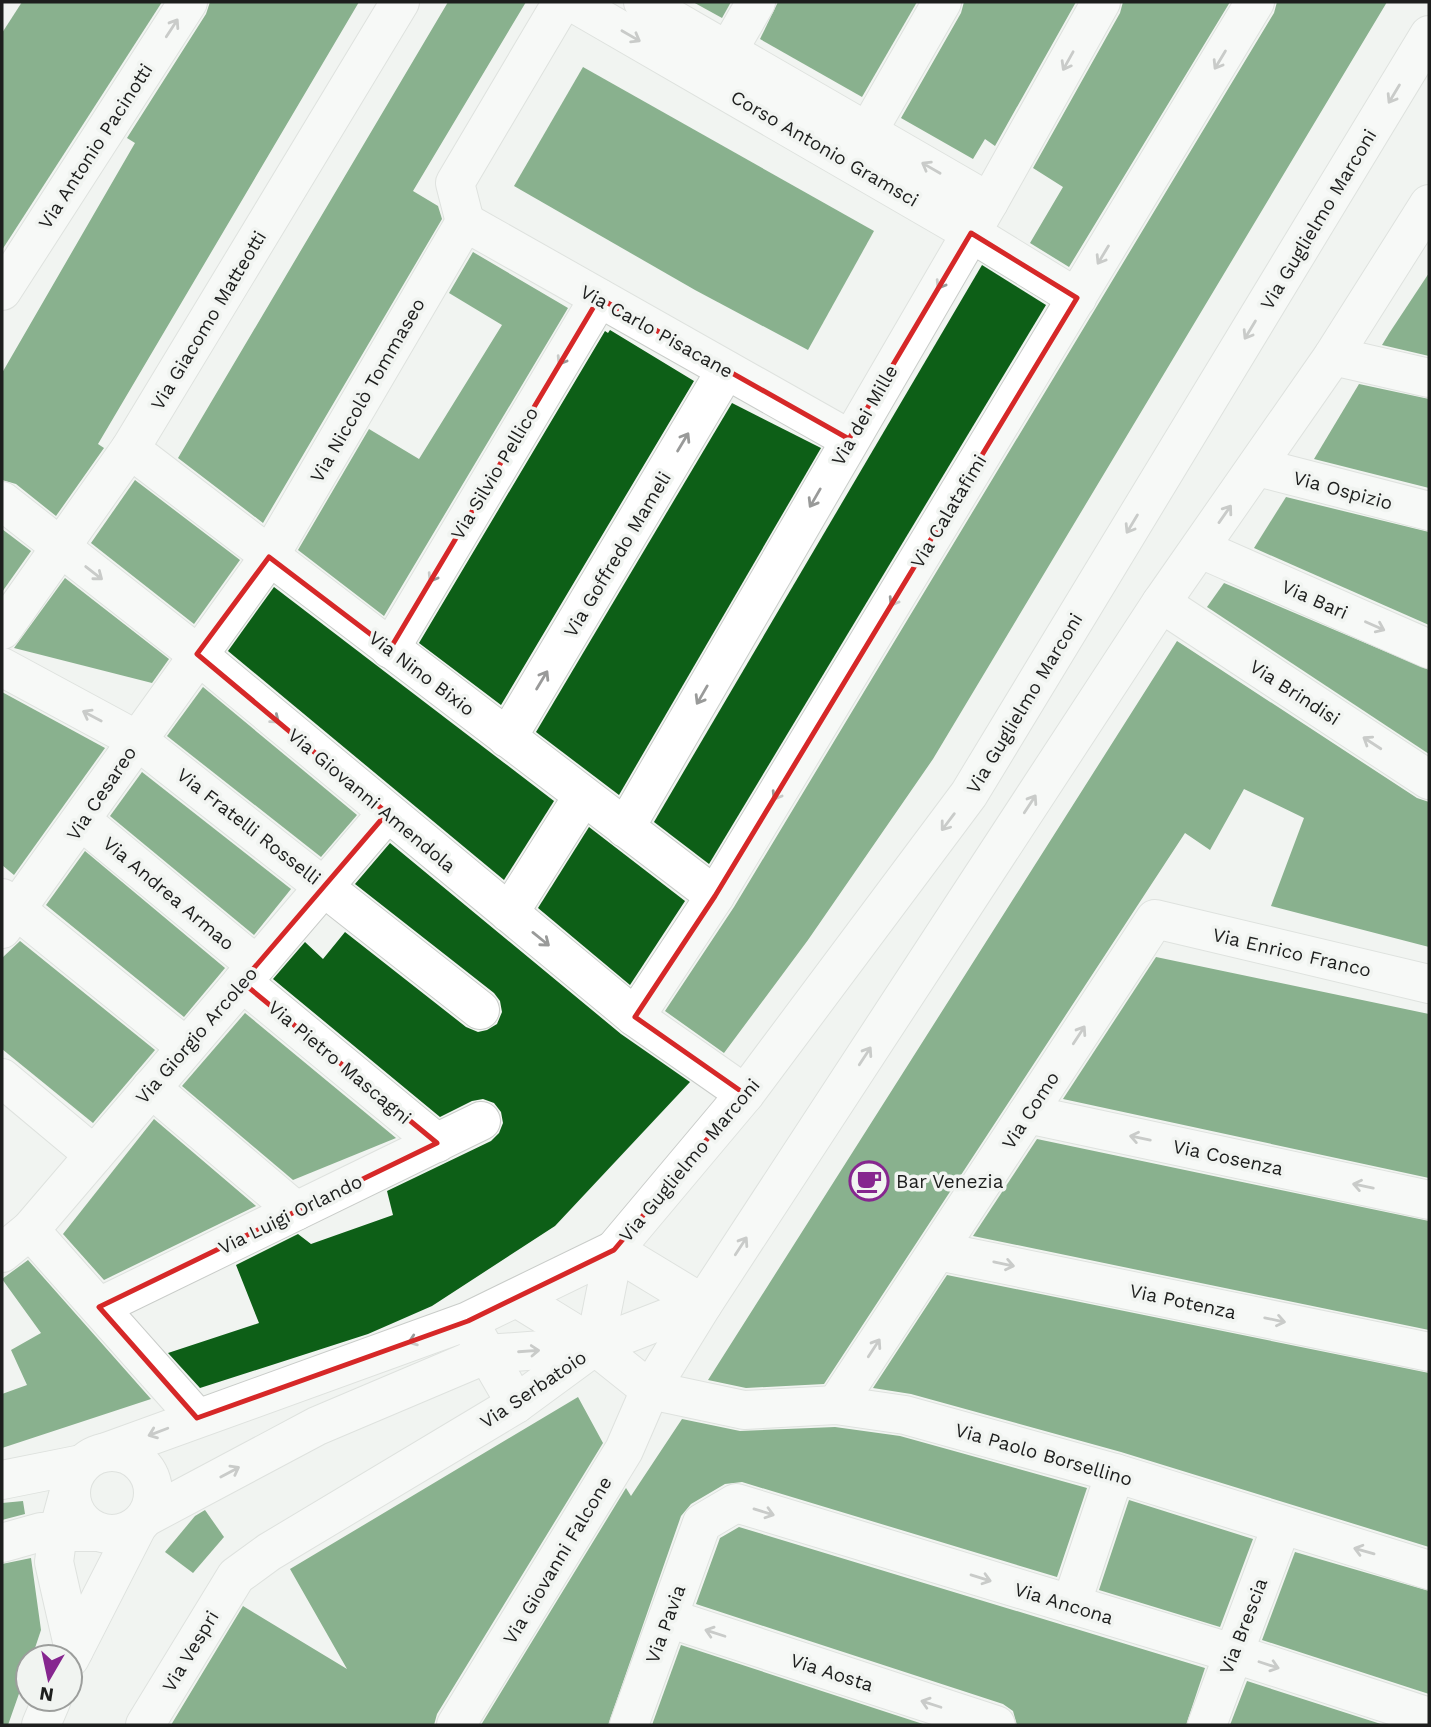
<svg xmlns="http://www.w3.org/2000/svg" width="1431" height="1727" viewBox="0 0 1431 1727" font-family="'Work Sans',sans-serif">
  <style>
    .building { fill: #0d5f17 }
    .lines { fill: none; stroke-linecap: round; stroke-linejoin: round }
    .minor-casing { stroke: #c9ccc9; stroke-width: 40 }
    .tertiary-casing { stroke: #c9ccc9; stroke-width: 40 }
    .minor { stroke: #fff; stroke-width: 38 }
    .tertiary { stroke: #fff; stroke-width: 38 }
    .oneway { stroke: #999a99 }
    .marked { fill: none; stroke: #d62828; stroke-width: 5; stroke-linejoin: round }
    .labels { text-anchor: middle; stroke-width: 7; stroke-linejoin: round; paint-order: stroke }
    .street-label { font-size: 19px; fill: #1d1e1d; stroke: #f1f4f1 }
    .poi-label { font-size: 19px; fill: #1d1e1d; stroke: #f1f4f1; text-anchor: start }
  </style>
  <rect width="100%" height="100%" fill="#f1f4f1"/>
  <g class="building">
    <path d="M22 2H162L2 250V33Z"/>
    <path d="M210 2H359L98 444 104 448 56 516 16 484 2 480V373L135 143 127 138 206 14Z"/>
    <path d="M448 2H526L413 191 438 206 442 219 263 523 178 458Z"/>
    <path d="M693 2H731L722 18Z"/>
    <path d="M778 2H917L862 97 760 39Z"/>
    <path d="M964 2H1076L995 146 985 139 973 159 901 118 961 13Z"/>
    <path d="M1123 2H1230L1069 267 1030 243 1063 187 1033 168 1120 13Z"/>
    <path d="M1277 2H1387L933 759 808 940 724 1053 665 1011 734 907 1274 13Z"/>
    <path d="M583 67 874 231 808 350 695 290 514 186Z"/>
    <path d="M473 252 568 308 384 616 298 550 369 429 419 459 502 325 449 293Z"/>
    <path d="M982 265 1046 305 709 864 654 822Z"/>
    <path d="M1429 273V356L1382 345 1390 332Z"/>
    <path d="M610 330 694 381 501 705 419 643 605 331 608 333Z"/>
    <path d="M1359 384 1429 399V488L1314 459Z"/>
    <path d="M732 403 821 448 619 795 536 732Z"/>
    <path d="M135 480 240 560 194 624 91 543Z"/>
    <path d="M1286 497 1429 532V625L1254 548Z"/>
    <path d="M2 529 31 551 2 592Z"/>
    <path d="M65 578 169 659 152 683 14 648Z"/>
    <path d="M1224 583 1429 670V754L1207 607Z"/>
    <path d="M274 587 554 801 504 880 228 651Z"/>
    <path d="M1177 641 1417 798 1429 802V947L1271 906 1304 818 1244 789 1210 850 1185 833 824 1384 746 1388 708 1380Z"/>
    <path d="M203 687 357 815 321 857 167 736Z"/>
    <path d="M2 692 105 748 14 875 2 865Z"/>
    <path d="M142 772 291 889 254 935 110 816Z"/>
    <path d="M589 827 685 901 630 985 538 908Z"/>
    <path d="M390 843 621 1034 690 1082 555 1226 432 1306 368 1334 200 1388 168 1353 259 1323 236 1265 298 1234 311 1244 393 1215 387 1191 491 1141 499 1133 503 1123 501 1112 494 1103 483 1099 472 1101 440 1117 273 979 305 942 323 959 345 932 466 1027 478 1032 487 1030 497 1024 502 1012 500 1001 494 993 355 884Z"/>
    <path d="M85 851 225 968 184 1017 46 905Z"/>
    <path d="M20 941 155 1050 93 1123 2 1049V958Z"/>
    <path d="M1156 957 1429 1014V1178L1063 1099Z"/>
    <path d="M245 1013 396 1138 293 1180 182 1086Z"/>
    <path d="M154 1119 256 1206 104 1280 63 1234Z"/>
    <path d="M1037 1139 1429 1221V1330L973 1236Z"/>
    <path d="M28 1260 151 1399 2 1448V1394L27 1385 11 1350 41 1333 2 1279Z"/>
    <path d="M947 1275 1429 1373V1547L1121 1452 911 1394 873 1388Z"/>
    <path d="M578 1397 603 1443 437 1714 434 1725H171L243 1606 347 1669 290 1569Z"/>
    <path d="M682 1419 740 1431 835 1427 900 1436 1087 1488 1057 1577 742 1482 725 1484 691 1504 681 1516 608 1725H481L626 1488 631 1496Z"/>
    <path d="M1129 1500 1253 1539 1220 1627 1099 1590Z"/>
    <path d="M23 1501 25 1514 2 1520V1503Z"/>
    <path d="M205 1510 224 1537 193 1573 165 1552 195 1516Z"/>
    <path d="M739 1527 1205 1668 1186 1725H1017L1013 1711 1003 1704 696 1604 720 1538Z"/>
    <path d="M1295 1552 1429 1591V1694L1262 1640Z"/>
    <path d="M31 1558 41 1630 32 1657H28V1668L8 1725H2V1564Z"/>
    <path d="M681 1645 926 1725H652Z"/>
    <path d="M1247 1681 1384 1725H1230Z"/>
  </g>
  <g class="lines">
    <g class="minor-casing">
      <g id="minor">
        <path d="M572 2 971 233 1077 298"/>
        <path d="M643 2 989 202"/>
        <path d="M715 73 756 2"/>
        <path d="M856 152 942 2"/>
        <path d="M465 222 849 439"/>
        <path d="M465 222 455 183 562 2"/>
        <path d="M2 291 188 2"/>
        <path d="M1333 356 1429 378"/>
        <path d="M130 449 715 896"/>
        <path d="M1258 467 1429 511"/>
        <path d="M2 501 197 654 635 1017 745 1094"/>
        <path d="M1201 549 1429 649"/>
        <path d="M1161 603 1429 780"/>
        <path d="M2 630 130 449 400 2"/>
        <path d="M390 649 599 298"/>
        <path d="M2 667 137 740 480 1010"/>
        <path d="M507 738 726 370"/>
        <path d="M82 821 256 965"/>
        <path d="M625 828 989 202 1101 2"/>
        <path d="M2 898 186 1047"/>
        <path d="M509 913 583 796"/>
        <path d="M2 929 269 557 465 222"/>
        <path d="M242 982 437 1143"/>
        <path d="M635 1017 715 896 1255 2"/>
        <path d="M2 1078 94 1155"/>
        <path d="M151 1088 296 1211"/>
        <path d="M1027 1114 1429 1200"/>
        <path d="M30 1230 197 1418"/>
        <path d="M938 1251 1429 1352"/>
        <path d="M2 1253 30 1230 387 813"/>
        <path d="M517 1298 595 1346 650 1390 744 1410 836 1405 905 1415 1115 1473 1429 1570"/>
        <path d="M99 1307 481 1121"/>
        <path d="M471 1326 516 1404"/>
        <path d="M836 1405 1155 919 1429 984"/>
        <path d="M70 1488 58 1532 54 1562 74 1650"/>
        <path d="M1071 1605 1115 1473"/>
        <path d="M668 1618 996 1725"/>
        <path d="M70 1658 137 1527"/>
        <path d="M41 1725 52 1699"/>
        <path d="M145 1725 236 1576 269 1552 516 1404 595 1346"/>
        <path d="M456 1725 624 1450 650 1390 703 1304 614 1250"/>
        <path d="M629 1725 702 1523 736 1503 1232 1653 1429 1717"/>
        <path d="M1207 1725 1281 1527"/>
      </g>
    </g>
    <g class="tertiary-casing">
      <g id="tertiary">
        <path d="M595 1346 614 1250 745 1094 969 794 1429 35"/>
        <circle cx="112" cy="1493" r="41"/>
        <path d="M106 1452 468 1321 614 1250"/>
        <path d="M2 1480 82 1464"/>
        <path d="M148 1516 317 1426 487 1354 595 1346 703 1304 1161 603 1333 356 1429 204"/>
        <path d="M2 1543 41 1532H95"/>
      </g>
    </g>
    <use href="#minor" class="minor"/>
    <use href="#tertiary" class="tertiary"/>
  </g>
  <defs><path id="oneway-shaft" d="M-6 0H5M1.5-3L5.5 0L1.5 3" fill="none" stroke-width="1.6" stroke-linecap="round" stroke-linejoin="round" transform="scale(1.75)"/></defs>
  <g class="oneway">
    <use href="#oneway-shaft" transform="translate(172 28) rotate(-57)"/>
    <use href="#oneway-shaft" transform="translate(631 36) rotate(30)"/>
    <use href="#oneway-shaft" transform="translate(1220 60) rotate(121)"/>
    <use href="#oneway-shaft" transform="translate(1068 61) rotate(119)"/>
    <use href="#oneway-shaft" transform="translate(1394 94) rotate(121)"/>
    <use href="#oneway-shaft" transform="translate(931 168) rotate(-150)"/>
    <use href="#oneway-shaft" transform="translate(1103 255) rotate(121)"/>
    <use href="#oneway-shaft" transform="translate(943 280) rotate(121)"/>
    <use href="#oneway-shaft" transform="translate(1250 330) rotate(121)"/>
    <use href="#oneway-shaft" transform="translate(564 356) rotate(121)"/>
    <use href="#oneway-shaft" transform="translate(683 442) rotate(-59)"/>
    <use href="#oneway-shaft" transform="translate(815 498) rotate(120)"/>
    <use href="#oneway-shaft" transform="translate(1225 514) rotate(-55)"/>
    <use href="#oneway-shaft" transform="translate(1132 524) rotate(121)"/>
    <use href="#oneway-shaft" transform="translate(94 573) rotate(38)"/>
    <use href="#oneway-shaft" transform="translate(435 573) rotate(121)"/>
    <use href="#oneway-shaft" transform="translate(896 597) rotate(121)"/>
    <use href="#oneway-shaft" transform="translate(1375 626) rotate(24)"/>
    <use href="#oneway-shaft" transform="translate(542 680) rotate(-59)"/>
    <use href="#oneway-shaft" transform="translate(702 695) rotate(120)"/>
    <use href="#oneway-shaft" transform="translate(92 716) rotate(-152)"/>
    <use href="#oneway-shaft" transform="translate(271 716) rotate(40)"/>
    <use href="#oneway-shaft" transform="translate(1372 743) rotate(-147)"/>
    <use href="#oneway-shaft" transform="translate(779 791) rotate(121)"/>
    <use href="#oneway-shaft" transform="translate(1030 804) rotate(-57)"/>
    <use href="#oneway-shaft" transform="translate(948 822) rotate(127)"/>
    <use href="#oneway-shaft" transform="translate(541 939) rotate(39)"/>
    <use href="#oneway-shaft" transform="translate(1079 1035) rotate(-57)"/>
    <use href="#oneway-shaft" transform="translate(865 1056) rotate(-57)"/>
    <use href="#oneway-shaft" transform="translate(1140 1138) rotate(-168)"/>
    <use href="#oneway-shaft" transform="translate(1363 1186) rotate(-168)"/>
    <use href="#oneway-shaft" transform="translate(741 1246) rotate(-57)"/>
    <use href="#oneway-shaft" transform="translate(1004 1264) rotate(12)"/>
    <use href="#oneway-shaft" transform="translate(1275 1320) rotate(12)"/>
    <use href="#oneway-shaft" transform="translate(418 1339) rotate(160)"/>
    <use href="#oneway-shaft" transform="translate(874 1348) rotate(-57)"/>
    <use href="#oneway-shaft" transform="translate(529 1351) rotate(-4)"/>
    <use href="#oneway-shaft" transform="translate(158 1432) rotate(159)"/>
    <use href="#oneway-shaft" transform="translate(230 1472) rotate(-28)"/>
    <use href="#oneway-shaft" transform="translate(764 1512) rotate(17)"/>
    <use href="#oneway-shaft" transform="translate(1364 1551) rotate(-164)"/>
    <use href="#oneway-shaft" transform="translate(981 1578) rotate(17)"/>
    <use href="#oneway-shaft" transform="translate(715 1633) rotate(-162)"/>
    <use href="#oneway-shaft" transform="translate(1269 1665) rotate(18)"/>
    <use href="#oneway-shaft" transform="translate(931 1704) rotate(-162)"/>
  </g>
  <path d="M0 0H1431V1727H0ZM971 233 1077 298 715 896 635 1017 745 1094 614 1250 468 1321 197 1418 99 1307 437 1143 242 982 387 813 197 654 269 557 390 649 599 298 849 439Z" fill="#f1f4f1" fill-opacity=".55" fill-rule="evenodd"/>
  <path class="marked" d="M971 233 1077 298 715 896 635 1017 745 1094 614 1250 468 1321 197 1418 99 1307 437 1143 242 982 387 813 197 654 269 557 390 649 599 298 849 439Z"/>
  <defs>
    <g id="cafe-ring" transform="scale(2.0125)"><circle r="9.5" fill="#f1f4f1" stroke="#86268f" stroke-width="1.5"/><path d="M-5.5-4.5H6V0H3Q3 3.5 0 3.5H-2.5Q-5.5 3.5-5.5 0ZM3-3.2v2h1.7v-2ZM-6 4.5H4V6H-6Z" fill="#86268f"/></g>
  </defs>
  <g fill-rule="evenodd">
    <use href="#cafe-ring" x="869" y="1181"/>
  </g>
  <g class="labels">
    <g class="street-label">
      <text transform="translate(95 146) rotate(-57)" y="7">Via Antonio Pacinotti</text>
      <text transform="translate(825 148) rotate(30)" y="7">Corso Antonio Gramsci</text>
      <text transform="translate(1318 219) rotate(-59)" y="7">Via Guglielmo Marconi</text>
      <text transform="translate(208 320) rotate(-59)" y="7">Via Giacomo Matteotti</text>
      <text transform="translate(657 331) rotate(29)" y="7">Via Carlo Pisacane</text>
      <text transform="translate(367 390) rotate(-60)" y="7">Via Niccolò Tommaseo</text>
      <text transform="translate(864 415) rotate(-60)" y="7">Via dei Mille</text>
      <text transform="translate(494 473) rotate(-59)" y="7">Via Silvio Pellico</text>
      <text transform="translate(1343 490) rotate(15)" y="7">Via Ospizio</text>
      <text transform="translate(948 511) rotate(-59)" y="7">Via Calatafimi</text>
      <text transform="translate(617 554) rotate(-59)" y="7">Via Goffredo Mameli</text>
      <text transform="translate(1315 599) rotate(24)" y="7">Via Bari</text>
      <text transform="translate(422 673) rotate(37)" y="7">Via Nino Bixio</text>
      <text transform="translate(1295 692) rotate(33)" y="7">Via Brindisi</text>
      <text transform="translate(1024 703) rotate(-59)" y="7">Via Guglielmo Marconi</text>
      <text transform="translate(101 793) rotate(-56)" y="7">Via Cesareo</text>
      <text transform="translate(372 800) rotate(40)" y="7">Via Giovanni Amendola</text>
      <text transform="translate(249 826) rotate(38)" y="7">Via Fratelli Rosselli</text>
      <text transform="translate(169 893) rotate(40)" y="7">Via Andrea Armao</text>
      <text transform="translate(1292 952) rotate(13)" y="7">Via Enrico Franco</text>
      <text transform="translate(196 1035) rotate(-49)" y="7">Via Giorgio Arcoleo</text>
      <text transform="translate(340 1062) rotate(40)" y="7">Via Pietro Mascagni</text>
      <text transform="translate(1030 1110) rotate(-57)" y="7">Via Como</text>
      <text transform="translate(1228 1157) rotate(12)" y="7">Via Cosenza</text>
      <text transform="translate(689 1160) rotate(-50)" y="7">Via Guglielmo Marconi</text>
      <text transform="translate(290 1214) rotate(-26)" y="7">Via Luigi Orlando</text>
      <text transform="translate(1183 1301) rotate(12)" y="7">Via Potenza</text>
      <text transform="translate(533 1389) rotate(-34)" y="7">Via Serbatoio</text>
      <text transform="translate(1044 1454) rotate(16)" y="7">Via Paolo Borsellino</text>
      <text transform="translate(557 1560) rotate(-59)" y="7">Via Giovanni Falcone</text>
      <text transform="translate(1064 1603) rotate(17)" y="7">Via Ancona</text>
      <text transform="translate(665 1624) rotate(-70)" y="7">Via Pavia</text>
      <text transform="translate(1243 1626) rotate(-69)" y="7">Via Brescia</text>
      <text transform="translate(190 1651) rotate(-59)" y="7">Via Vespri</text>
      <text transform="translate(832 1672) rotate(18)" y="7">Via Aosta</text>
    </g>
    <g class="poi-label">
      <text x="896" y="1188">Bar Venezia</text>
    </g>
  </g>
  <rect width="1431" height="1727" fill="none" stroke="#1d1e1d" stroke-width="7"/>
  <g transform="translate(49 1678) rotate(189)"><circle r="33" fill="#f1f4f1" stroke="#9c9e9c" stroke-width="2"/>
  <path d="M0-5L12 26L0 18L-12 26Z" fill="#86268f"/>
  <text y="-10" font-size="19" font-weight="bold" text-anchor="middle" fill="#1d1e1d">N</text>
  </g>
</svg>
